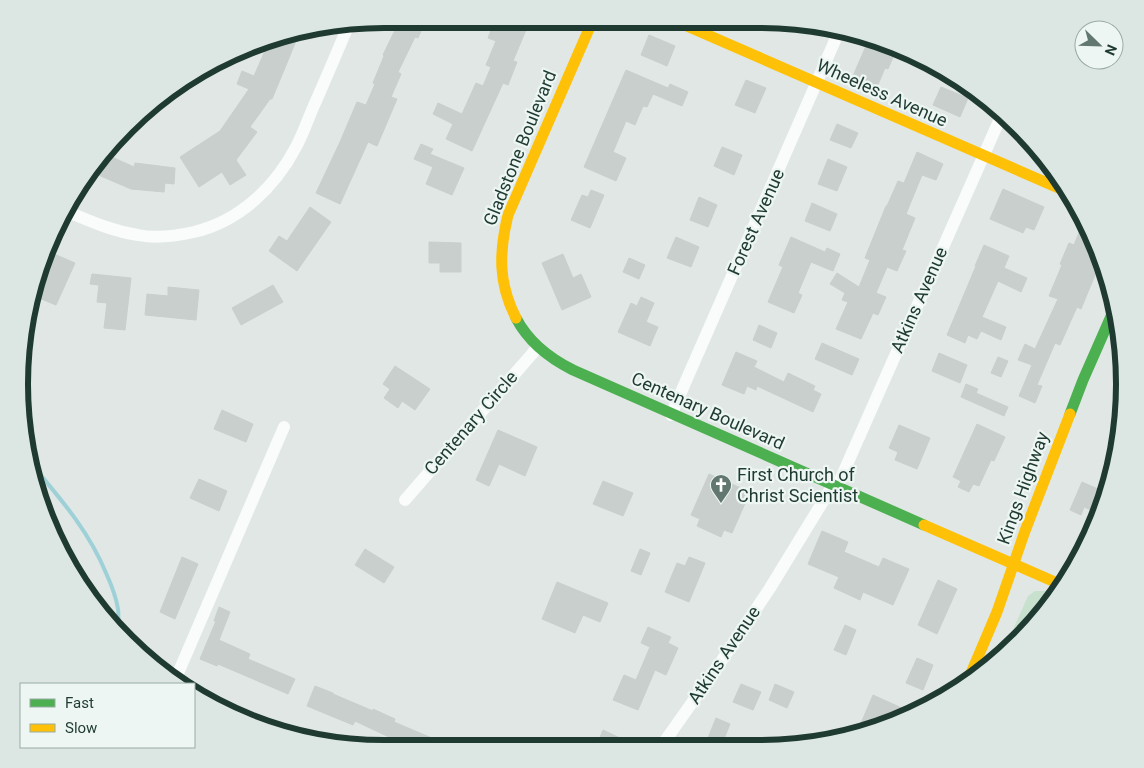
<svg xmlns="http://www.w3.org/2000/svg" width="1144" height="768" viewBox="0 0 1144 768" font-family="Roboto,sans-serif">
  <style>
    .green { fill: #c8e1cf }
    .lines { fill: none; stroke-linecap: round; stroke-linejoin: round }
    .stream { stroke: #9ed1d7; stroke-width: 4 }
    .building { fill: #c9cfcc; stroke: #c9cfcc }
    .street { stroke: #fafbfb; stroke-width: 12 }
    .fast { stroke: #4caf50; stroke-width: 11 }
    .slow { stroke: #ffc107; stroke-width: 11 }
    .labels { text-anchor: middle; stroke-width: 4.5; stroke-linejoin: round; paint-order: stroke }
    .street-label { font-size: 18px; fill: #1e3a31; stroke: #edf6f2 }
    .poi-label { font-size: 18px; fill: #1e3a31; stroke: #edf6f2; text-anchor: start }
    .rim { fill: none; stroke: #1e3a31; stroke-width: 6 }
  </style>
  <rect width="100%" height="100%" fill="#e0e7e4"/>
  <path class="green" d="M1035 591H1047L1057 595 1018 642 1001 656 1028 596Z"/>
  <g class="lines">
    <path class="stream" d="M28 460C58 496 88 529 106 573 111 584 116 596 118 609 119 617 118 625 118 632"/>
  </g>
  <g class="building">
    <path d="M384 19H426L418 38 415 37 398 72 401 74 391 97 397 99 377 146 368 142 340 204 316 193 340 142 357 102 366 105 375 84 373 83 384 56 383 55 396 28 378 20Z"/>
    <path d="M495 20 517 21 528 25 513 61 517 62 508 85 503 83 472 151 446 139 453 124 433 114 438 103 462 114 476 83 483 86 491 67 486 65 496 41 488 38Z"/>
    <path d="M299 33 289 58 272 99H270L250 127 257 132 236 160 246 175 230 185 222 172 199 187 180 157 220 131 249 89 237 84 242 71 254 76 271 37Z"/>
    <path d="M649 35 675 46 667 66 641 55Z"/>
    <path d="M869 39 897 48 888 69 885 68 877 87 853 76Z"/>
    <path d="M626 70 668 88 670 84 688 92 682 106 653 94 647 107 643 106 635 125 626 121 613 152 626 158 616 181 584 167Z"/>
    <path d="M746 80 766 88 755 113 735 105Z"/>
    <path d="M941 87 968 98 960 117 933 105Z"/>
    <path d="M837 124 858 133 851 148 830 140Z"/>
    <path d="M421 144 433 149 430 154 464 168 452 195 426 184 433 167 414 159Z"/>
    <path d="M722 147 742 155 734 175 714 166Z"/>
    <path d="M917 152 943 164 936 180 922 175 906 214 915 218 902 250 906 251 897 271 887 267 876 293 886 297 878 315 873 313 861 339 836 329 848 302 842 300 845 293 830 284 837 273 859 287 870 260 865 258 886 206H887L898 181 904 183Z"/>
    <path d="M103 153 134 167 135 163 175 168 174 184 165 183 164 192 131 189 89 171 94 161Z"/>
    <path d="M828 159 847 167 837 191 818 184Z"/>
    <path d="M1003 189 1044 207 1034 230 1026 227 1023 233 990 219Z"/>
    <path d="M591 190 604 195 590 228 571 220 582 195 588 197Z"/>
    <path d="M699 197 717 205 708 227 690 220Z"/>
    <path d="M812 203 837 214 830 231 805 221Z"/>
    <path d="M310 207 331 222 297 271 269 251 279 236 287 241Z"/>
    <path d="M1084 220 1097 244 1102 258 1081 309 1077 307 1060 345 1055 343 1037 385 1042 386 1035 403 1019 396 1032 365 1018 360 1025 344 1035 349 1058 299 1049 296 1062 265 1060 264 1069 243 1074 245Z"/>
    <path d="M676 237 699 247 691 267 667 258Z"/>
    <path d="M791 237 825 252 827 248 840 254 833 271 811 262 798 293 802 295 794 313 768 302 783 267 779 265Z"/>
    <path d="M429 242 461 243V272H440V263H429Z"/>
    <path d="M984 245 1009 256 1004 268 1027 278 1021 292 998 281 982 317 1006 327 1001 340 981 331 977 339 968 335 965 343 947 335 976 266H975Z"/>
    <path d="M45 250 75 263 56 305 34 296Z"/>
    <path d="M563 254 573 278 581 274 591 297 562 310 542 263Z"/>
    <path d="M629 258 645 265 639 279 623 272Z"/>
    <path d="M92 274 131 278 125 330 104 328 107 303 97 302 99 285 90 284Z"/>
    <path d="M273 285 283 302 241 325 232 308Z"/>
    <path d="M168 287 199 290 196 320 145 315 147 294 168 296Z"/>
    <path d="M641 297 654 303 646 322 658 327 650 346 618 332 631 303 637 306Z"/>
    <path d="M759 325 777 333 771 348 753 340Z"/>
    <path d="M822 343 859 359 852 375 815 359Z"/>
    <path d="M736 352 757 361 754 367 784 382 788 373 815 386 813 390 821 394 813 412 757 386 756 390 747 386 744 394 722 385Z"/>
    <path d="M939 353 967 365 960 383 932 371Z"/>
    <path d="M998 357 1008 361 1001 377 991 373Z"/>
    <path d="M395 366 430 389 415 410 402 401 398 408 384 398 390 389 383 384Z"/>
    <path d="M966 384 978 389 976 393 1008 407 1004 416 961 397Z"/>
    <path d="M222 410 253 424 246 442 214 429Z"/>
    <path d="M977 424 1005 437 994 461 991 460 979 486 973 484 969 492 958 487 961 481 953 477Z"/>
    <path d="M899 425 930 438 917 469 895 460 898 452 889 448Z"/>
    <path d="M498 430 537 447 525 476 499 464 489 486 476 480Z"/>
    <path d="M709 474 750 492 732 533 724 530 721 537 697 526 700 519 691 515Z"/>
    <path d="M199 479 227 491 219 511 190 498Z"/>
    <path d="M603 481 633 493 623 516 593 504Z"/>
    <path d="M1082 482 1107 493 1100 514 1084 507 1081 515 1070 510Z"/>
    <path d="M822 531 848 542 844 552 879 567 883 558 909 569 893 605 863 592 860 600 834 588 839 577 808 564Z"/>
    <path d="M365 549 394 567 384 583 355 565Z"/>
    <path d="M640 549 650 553 641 575 631 571Z"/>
    <path d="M182 557 198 564 175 619 160 612Z"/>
    <path d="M689 557 705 563 689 602 665 592 677 563 685 566Z"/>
    <path d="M938 580 957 589 937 634 918 625Z"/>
    <path d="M557 582 608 603 600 622 583 615 575 633 542 619Z"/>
    <path d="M219 607 230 612 219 640 250 654 248 659 295 679 288 694 218 664 217 666 200 659 216 621H214Z"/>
    <path d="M845 625 856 630 846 655 834 650Z"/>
    <path d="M648 627 671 637 668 643 678 648 666 675 655 670 638 710 613 700 624 675 636 680 650 647 641 643Z"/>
    <path d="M917 658 933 665 923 690 906 683Z"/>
    <path d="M741 684 761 692 753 710 733 702Z"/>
    <path d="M775 684 794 692 787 708 769 700Z"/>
    <path d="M315 686 333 693V694L373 711V709L395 719 394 722 446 744H404L355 721 353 725 307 706Z"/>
    <path d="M873 695 915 714 900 721 856 735Z"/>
    <path d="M716 718 730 724 722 744 708 738Z"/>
    <path d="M603 730 620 738 616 747H596Z"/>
  </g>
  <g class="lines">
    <g class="street">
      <path d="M66 211C90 221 112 231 138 235 157 239 176 236 194 232 240 221 275 187 296 147 304 132 309 116 316 101 327 76 338 50 349 24"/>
      <path d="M671 415 840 29"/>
      <path d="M837 487 1002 114"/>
      <path d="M405 500 538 347"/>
      <path d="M176 678 284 427"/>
      <path d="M660 748 720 663 770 588 833 485"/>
    </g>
    <g class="fast">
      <path d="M516 318C528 341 549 358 573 370L924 525"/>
      <path d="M1070 414 1083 380 1116 305"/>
    </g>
    <g class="slow">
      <path d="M680 23 1070 193"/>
      <path d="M516 318C498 283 499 252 508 215L592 22"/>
      <path d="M924 525 1064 586"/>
      <path d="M966 685 997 612 1025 531 1070 414"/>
    </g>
  </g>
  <defs>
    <g id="church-pin" transform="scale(1.125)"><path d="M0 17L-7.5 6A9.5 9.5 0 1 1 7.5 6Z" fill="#627770" stroke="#edf6f2"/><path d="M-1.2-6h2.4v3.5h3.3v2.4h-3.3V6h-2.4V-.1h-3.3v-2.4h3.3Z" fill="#fff"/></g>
  </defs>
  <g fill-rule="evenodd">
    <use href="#church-pin" x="721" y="485"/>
  </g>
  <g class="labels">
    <g class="street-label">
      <text transform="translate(882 93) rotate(24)" y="6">Wheeless Avenue</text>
      <text transform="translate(520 148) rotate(-68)" y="6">Gladstone Boulevard</text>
      <text transform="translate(756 222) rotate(-66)" y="6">Forest Avenue</text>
      <text transform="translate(919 300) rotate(-66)" y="6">Atkins Avenue</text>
      <text transform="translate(708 411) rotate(24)" y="6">Centenary Boulevard</text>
      <text transform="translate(471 423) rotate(-49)" y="6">Centenary Circle</text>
      <text transform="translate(1023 488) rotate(-70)" y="6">Kings Highway</text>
      <text transform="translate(724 655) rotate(-56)" y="6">Atkins Avenue</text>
    </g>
    <g class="poi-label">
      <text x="737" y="481">First Church of<tspan x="737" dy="21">Christ Scientist</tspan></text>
    </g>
  </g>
  <path d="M0 0H1144V768H0ZM384 28H760A356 356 0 0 1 1116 384V384A356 356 0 0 1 760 740H384A356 356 0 0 1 28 384V384A356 356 0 0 1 384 28Z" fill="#dce7e3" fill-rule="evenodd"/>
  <path class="rim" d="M384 28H760A356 356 0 0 1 1116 384V384A356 356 0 0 1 760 740H384A356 356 0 0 1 28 384V384A356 356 0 0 1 384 28Z"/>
  <rect x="20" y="683" width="175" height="65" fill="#edf6f2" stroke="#9aaba5"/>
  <rect x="30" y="699" width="25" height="8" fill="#4caf50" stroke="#9aaba5"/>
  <text x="65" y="708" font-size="15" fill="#1e3a31">Fast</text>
  <rect x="30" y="724" width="25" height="8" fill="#ffc107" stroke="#9aaba5"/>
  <text x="65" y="733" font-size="15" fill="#1e3a31">Slow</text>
  <g transform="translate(1099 45) rotate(113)"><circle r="24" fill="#edf6f2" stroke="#9aaba5"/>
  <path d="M0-4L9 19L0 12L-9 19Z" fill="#627770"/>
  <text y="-8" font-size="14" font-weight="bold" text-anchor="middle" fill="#1e3a31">N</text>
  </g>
</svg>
